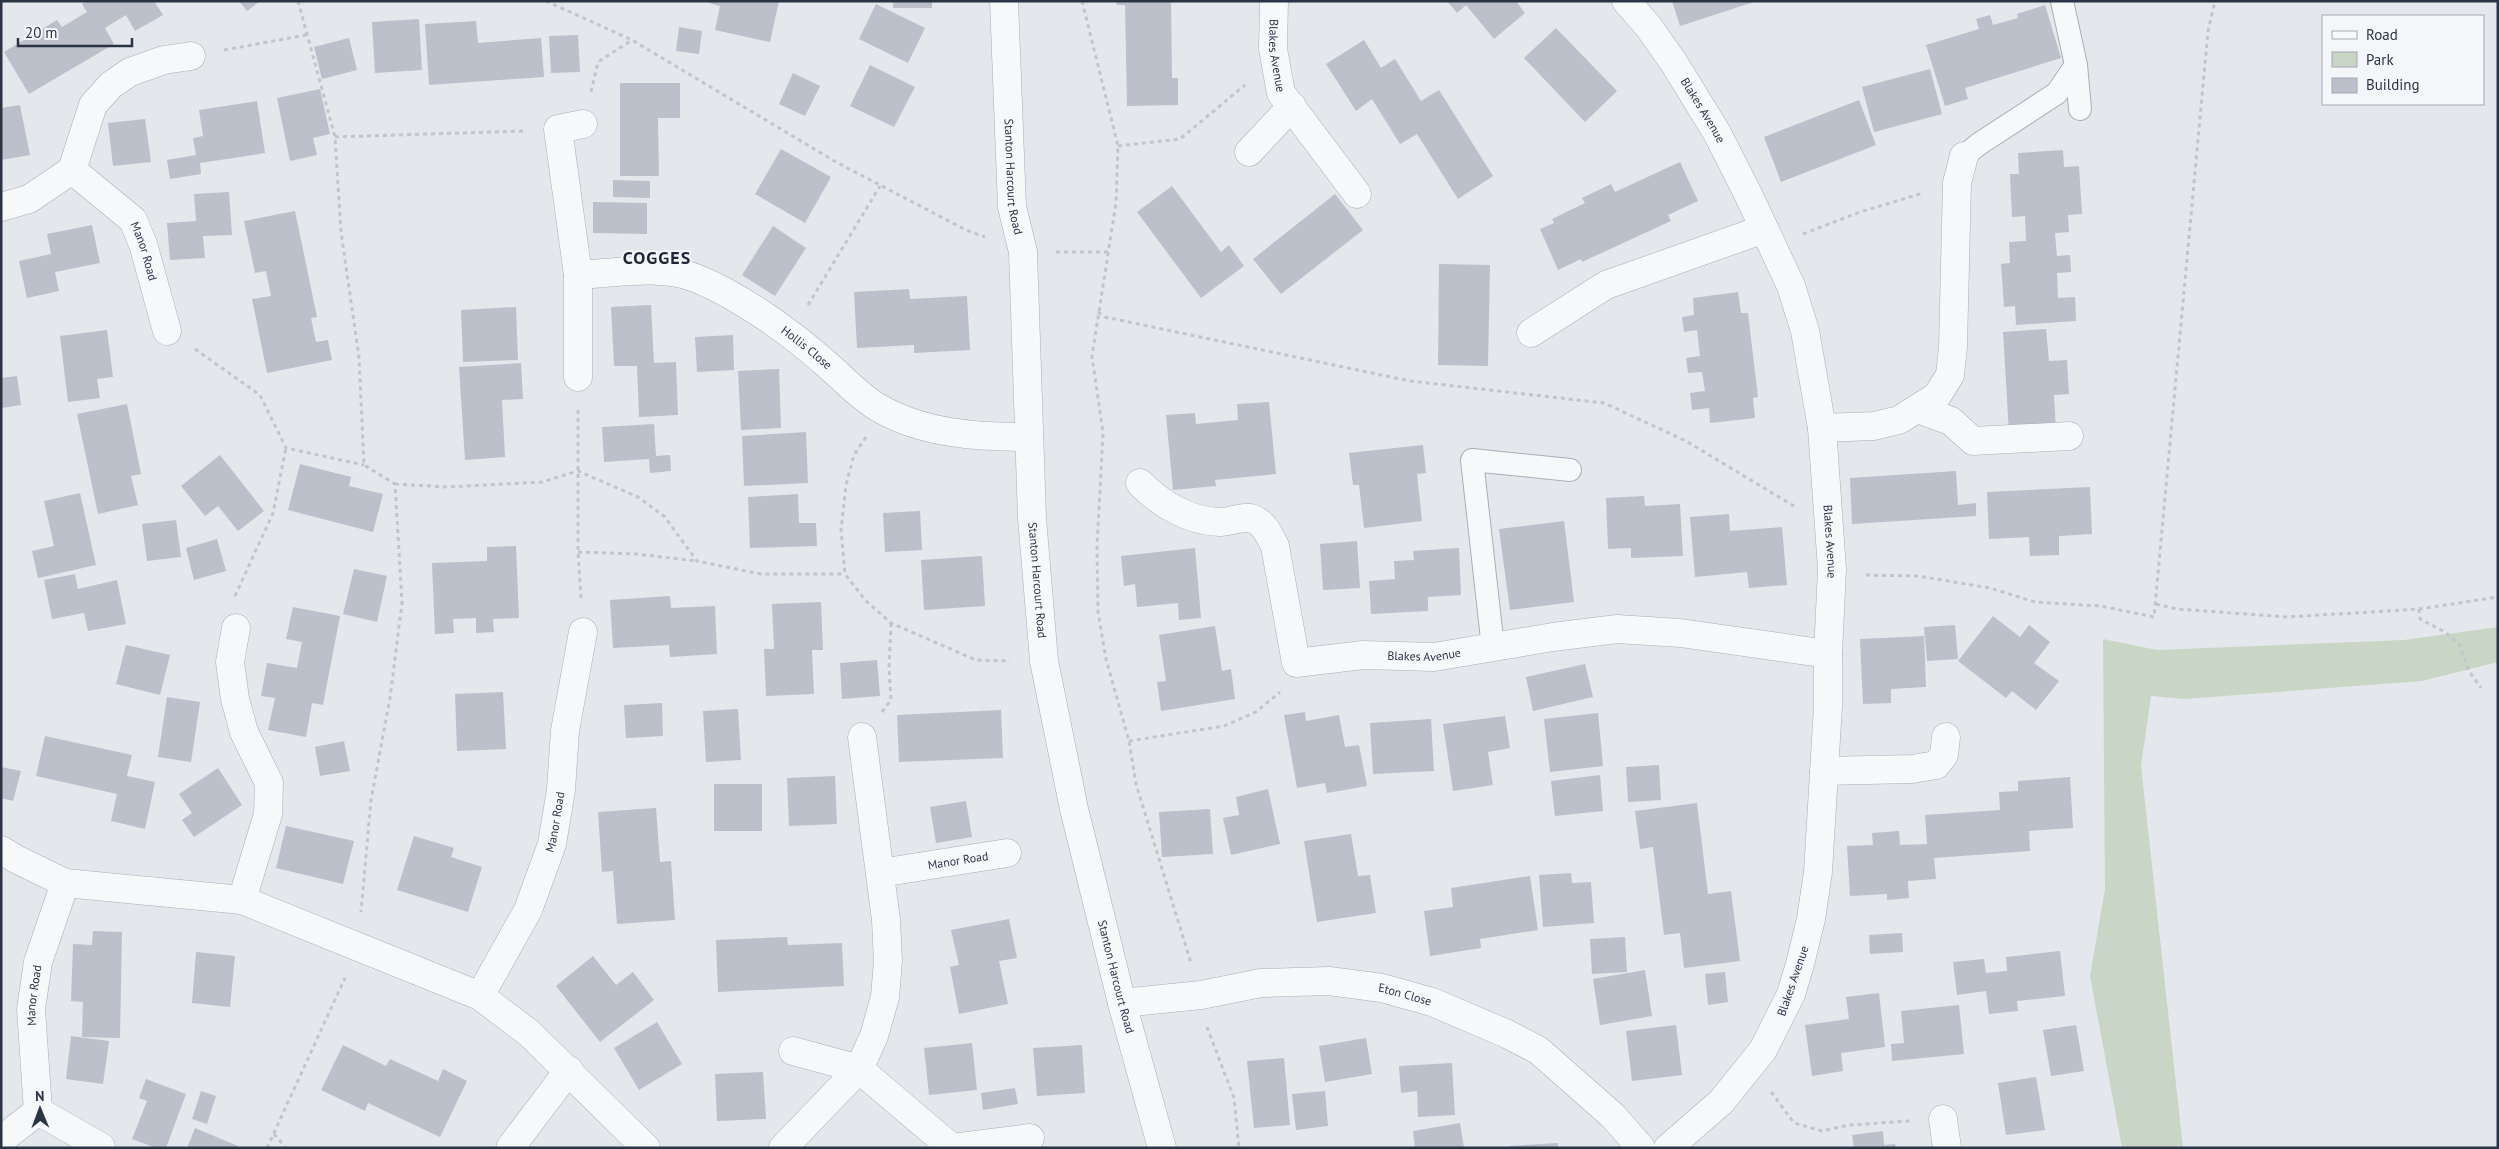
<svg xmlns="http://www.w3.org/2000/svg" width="2499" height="1149" viewBox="0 0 2499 1149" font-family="'PT Sans',sans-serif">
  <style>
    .green { fill: #c9d6c5 }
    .building { fill: #bbc0ca }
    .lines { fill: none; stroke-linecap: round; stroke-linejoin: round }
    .service-casing { stroke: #a9aeb7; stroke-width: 24 }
    .minor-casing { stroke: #a9aeb7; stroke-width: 29 }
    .path { stroke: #c2c5cb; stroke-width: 3; stroke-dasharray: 4 4; stroke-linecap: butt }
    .service { stroke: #f7f8fa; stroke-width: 22 }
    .minor { stroke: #f7f8fa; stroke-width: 28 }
    .labels { text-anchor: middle; stroke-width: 4; stroke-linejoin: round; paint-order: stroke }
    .street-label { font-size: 12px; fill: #2b3445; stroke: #f4f6f9 }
    .district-label { font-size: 18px; font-weight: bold; letter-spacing: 1px; fill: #1d2536; stroke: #f4f6f9 }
  </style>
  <rect width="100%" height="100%" fill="#e4e7ec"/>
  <path class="green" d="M2498 627V662L2422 681 2185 699 2151 696 2141 766 2183 1148H2122L2090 976 2105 889 2103 639 2157 650 2404 640Z"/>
  <g class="building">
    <path d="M86 1H154L163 15 135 31 126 15 105 28 114 44 29 94 4 52 57 20 62 27 87 12 82 4Z"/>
    <path d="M239 1H260L247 11Z"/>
    <path d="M709 1H779L770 42 715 30 720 6 709 3Z"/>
    <rect x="893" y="1" width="39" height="7"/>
    <path d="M1116 1H1171L1172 78H1178V105L1127 106 1125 5H1117Z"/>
    <path d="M1447 1H1516L1525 13 1494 39 1466 5 1457 13Z"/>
    <path d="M1672 1H1754V2L1680 26Z"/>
    <path d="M876 4 925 28 908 63 859 39Z"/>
    <path d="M2045 5 2061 58 1965 88 1968 99 1945 106 1926 45 1979 29 1976 19 1990 15 1993 25 2018 18 2017 14Z"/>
    <path d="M419 19 422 70 375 73 372 22Z"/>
    <path d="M476 21 478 43 541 38 544 77 429 85 425 24Z"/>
    <path d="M679 27 702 31 699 54 676 51Z"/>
    <path d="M1556 28 1617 91 1585 122 1524 58Z"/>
    <path d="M578 35 580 72 551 73 549 36Z"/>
    <path d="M349 38 357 70 322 79 314 47Z"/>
    <path d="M1364 40 1381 68 1395 59 1421 101 1439 90 1493 176 1458 199 1417 134 1400 144 1372 99 1356 111 1326 64Z"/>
    <path d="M870 65 915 87 894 127 850 106Z"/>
    <path d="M1930 69 1942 114 1874 132 1862 87Z"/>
    <path d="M793 73 820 86 805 116 779 104Z"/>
    <path d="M620 83H680V118H658L659 176H620Z"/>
    <path d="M320 89 330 134 313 138 317 155 290 161 277 98Z"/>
    <path d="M1859 100 1876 145 1781 182 1764 137Z"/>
    <path d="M257 101 265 153 200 163 201 174 170 179 167 160 196 155 193 138 203 136 199 110Z"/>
    <path d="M20 105 30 155 1 160V108Z"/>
    <path d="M145 119 151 162 113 166 108 123Z"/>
    <path d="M781 149 831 177 805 223 755 194Z"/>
    <path d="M2063 150 2064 167 2079 166 2082 214 2068 215 2069 232 2055 233 2057 256 2070 255 2071 272 2057 273 2058 298 2075 297 2076 321 2016 325 2015 306 2004 307 2001 264 2010 263 2009 242 2026 241 2025 216 2012 217 2010 174H2019L2018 153Z"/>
    <path d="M1680 162 1698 201 1668 215 1671 221 1582 262 1581 259 1558 270 1540 229 1554 223 1552 219 1585 203 1582 198 1611 184 1615 192Z"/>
    <path d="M613 180 650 181V198L613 197Z"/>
    <path d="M1172 186 1221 252 1229 245 1244 266 1201 298 1137 212Z"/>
    <path d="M229 192 232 235 203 236 205 258 170 260 167 223 196 221 194 194Z"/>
    <path d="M1335 194 1363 230 1281 294 1253 259Z"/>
    <path d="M593 202 647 203V234L593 233Z"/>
    <path d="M295 211 317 317 311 318 316 342 328 340 332 360 267 373 252 299 271 296 266 271 255 273 244 221Z"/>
    <path d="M92 225 100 263 55 272 59 291 27 298 19 261 51 254 47 234Z"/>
    <path d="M773 226 806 248 775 296 742 275Z"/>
    <path d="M1439 264 1490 265 1488 366 1438 365Z"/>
    <path d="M909 289 910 299 967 296 970 350 914 353V345L857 348 854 292Z"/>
    <path d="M1738 292 1741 313H1748L1758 397 1753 398 1755 418 1710 423 1709 408 1692 410 1690 393 1705 391 1702 372 1688 373 1686 358 1700 356 1697 330 1684 332 1682 317 1694 315 1693 298Z"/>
    <path d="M651 305 654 363 676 362 678 415 639 417 637 366H614L611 307Z"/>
    <path d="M516 307 518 360 463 362 461 310Z"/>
    <path d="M2046 329 2049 361 2067 360 2069 394 2054 395 2056 430 2009 433 2003 332Z"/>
    <path d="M107 330 113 377 97 379 100 398 68 402 60 336Z"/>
    <path d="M733 335 734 370 697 372 695 337Z"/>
    <path d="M521 363 523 399 502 400 505 457 465 460 459 367Z"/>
    <path d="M779 369 781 428 741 430 738 371Z"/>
    <path d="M17 376 21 405 2 408 1 378Z"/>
    <path d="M1269 402 1276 474 1215 480 1216 486 1173 490 1166 415 1195 413 1196 424 1238 420 1237 404Z"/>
    <path d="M127 404 141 474 131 476 138 505 98 514 77 414Z"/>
    <path d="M654 424 656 456 670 455 671 471 650 473 649 459 604 462 602 427Z"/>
    <path d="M806 432 808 483 744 486 742 436Z"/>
    <path d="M1423 445 1426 473 1417 474 1422 521 1364 528 1359 485H1353L1349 453Z"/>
    <path d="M220 455 264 511 238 531 218 506 205 516 181 486Z"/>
    <path d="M300 464 351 477 349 486 383 494 373 532 288 510Z"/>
    <path d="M1956 471 1958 505 1976 503V516L1852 524 1850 478Z"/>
    <path d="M2090 487 2092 534 2059 536V555L2030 556 2029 537 1989 539 1987 492Z"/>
    <path d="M80 493 96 565 38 578 32 551 54 546 44 501Z"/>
    <path d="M798 494 799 523H816L817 546 750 548 748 497Z"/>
    <path d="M1644 496 1645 506 1680 504 1683 556 1631 558V548L1608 549 1606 498Z"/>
    <path d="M920 511 922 550 885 552 883 513Z"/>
    <path d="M1729 514 1730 531 1782 527 1787 585 1749 588 1747 572 1695 577 1690 517Z"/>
    <path d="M176 520 181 557 147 561 142 524Z"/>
    <path d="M1564 521 1574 602 1510 610 1499 529Z"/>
    <path d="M217 539 226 571 194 580 186 548Z"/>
    <path d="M1357 541 1360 588 1323 590 1320 544Z"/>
    <path d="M516 546 519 618 493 619 494 632 476 633V618L453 619 454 633 435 634 432 563 487 561V547Z"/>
    <path d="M1195 548 1201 618 1179 620 1178 603 1137 607 1135 584 1124 586 1121 556Z"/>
    <path d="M1459 548 1461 595 1428 597V611L1371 614 1369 581 1395 579 1394 561 1414 560 1413 551Z"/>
    <path d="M982 556 985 606 924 610 921 560Z"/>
    <path d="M354 569 387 576 377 622 343 614Z"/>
    <path d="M75 574 78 589 117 580 126 624 88 631 84 613 52 619 44 580Z"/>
    <path d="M670 596 671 608 715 606 717 654 670 657 669 645 613 648 610 600Z"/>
    <path d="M821 602 823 650H812L814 694 766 696 764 649H774L772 604Z"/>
    <path d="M293 607 340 616 323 705 312 703 306 737 268 730 275 698 261 696 267 663 297 668 302 642 286 639Z"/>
    <path d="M1993 616 2020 637 2029 625 2050 642 2034 663 2059 681 2036 710 2012 691 2006 698 1958 661Z"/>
    <path d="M1955 625 1958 659 1927 661 1924 627Z"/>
    <path d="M1215 626 1222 671 1231 669 1235 699 1161 711 1157 682 1166 681 1159 635Z"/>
    <path d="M1924 636 1926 687 1891 689V703L1863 704 1860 639Z"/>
    <path d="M126 645 170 655 160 695 116 684Z"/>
    <path d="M877 660 880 696 842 699 840 663Z"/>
    <path d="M1585 664 1593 697 1533 711 1526 677Z"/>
    <path d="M503 692 506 749 457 751 455 694Z"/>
    <path d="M167 697 200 702 191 762 158 757Z"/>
    <path d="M662 703 663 736 626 738 624 705Z"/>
    <path d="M738 709 741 760 706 762 703 711Z"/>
    <path d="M1001 710 1003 758 899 762 897 715Z"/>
    <path d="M1305 712 1306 721 1339 715 1345 747 1359 745 1367 786 1327 793 1325 783 1297 788 1284 715Z"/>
    <path d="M1598 713 1603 766 1550 772 1544 719Z"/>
    <path d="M1505 716 1510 748 1488 752 1493 785 1453 791 1443 724Z"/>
    <path d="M1431 719 1434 771 1373 774 1370 723Z"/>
    <path d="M45 736 132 755 127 776 155 782 145 829 111 821 117 794 36 776Z"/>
    <path d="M344 741 350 771 320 776 315 747Z"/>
    <path d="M1659 765 1661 800 1628 802 1626 767Z"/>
    <path d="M1 767 21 771 13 801 1 798Z"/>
    <path d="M218 768 242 805 194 837 182 820 192 813 179 794Z"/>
    <path d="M1600 775 1603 811 1555 816 1551 781Z"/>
    <path d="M835 776 837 824 789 826 787 778Z"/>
    <path d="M2070 777 2073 828 2029 831 2030 851 1934 858 1936 879 1908 881 1909 898 1887 900V894L1850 896 1847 846 1873 845 1872 833 1899 831 1900 845 1927 844 1925 815 2000 810 1999 792 2018 791V781Z"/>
    <rect x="714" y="784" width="48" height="47"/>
    <path d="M1268 789 1280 844 1231 855 1223 818 1239 815 1236 797Z"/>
    <path d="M966 801 972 837 936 843 930 807Z"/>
    <path d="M1697 803 1708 894 1731 891 1740 961 1684 968 1680 933 1664 935 1653 847 1640 849 1635 811Z"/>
    <path d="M656 808 660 862 671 861 675 920 617 924 613 871 602 872 598 812Z"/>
    <path d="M1210 809 1213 854 1162 857 1159 812Z"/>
    <path d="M286 826 354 841 343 884 276 868Z"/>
    <path d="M1351 834 1358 876 1370 875 1376 913 1317 922 1304 841Z"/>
    <path d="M414 836 454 848 451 857 482 867 468 912 397 890Z"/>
    <path d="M1571 873 1572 883 1591 882 1594 923 1543 927 1539 875Z"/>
    <path d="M1530 876 1538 930 1480 939 1481 948 1430 956 1424 911 1453 907 1451 888Z"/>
    <path d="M1009 919 1017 958 999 961 1008 1004 959 1014 950 967 959 965 951 930Z"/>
    <path d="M93 931 122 932 120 1038 82 1037 83 1002 71 1001 73 944 92 945Z"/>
    <path d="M1902 933 1903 952 1870 954 1869 935Z"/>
    <path d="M787 937 788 945 842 943 844 986 718 992 716 940Z"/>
    <path d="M1625 937 1627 972 1592 974 1590 939Z"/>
    <path d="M2060 951 2065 996 2017 1001 2018 1011 1989 1014 1986 991 1957 995 1953 962 1984 959 1986 973 2007 971 2006 957Z"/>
    <path d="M196 952 235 956 230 1007 192 1003Z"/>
    <path d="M593 956 616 985 633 972 654 1000 600 1042 556 986Z"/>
    <path d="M1645 970 1652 1016 1600 1025 1593 979Z"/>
    <path d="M1725 972 1728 1002 1708 1005 1705 974Z"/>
    <path d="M1879 993 1885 1047 1841 1053 1843 1071 1812 1076 1805 1025 1849 1019 1846 997Z"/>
    <path d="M1959 1005 1964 1054 1892 1061 1891 1044 1904 1043 1901 1011Z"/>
    <path d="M657 1022 682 1064 639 1090 614 1048Z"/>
    <path d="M1676 1025 1682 1075 1632 1081 1626 1031Z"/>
    <path d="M2076 1025 2084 1071 2051 1076 2043 1030Z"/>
    <path d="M71 1036 109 1041 103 1084 66 1079Z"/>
    <path d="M1366 1038 1372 1074 1325 1082 1319 1046Z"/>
    <path d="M972 1043 977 1090 929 1095 924 1048Z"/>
    <path d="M343 1045 386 1066 390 1059 438 1081 443 1069 467 1081 440 1137 368 1103 365 1111 321 1090Z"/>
    <path d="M1082 1045 1085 1093 1037 1096 1033 1048Z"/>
    <path d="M1284 1058 1290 1125 1254 1128 1247 1061Z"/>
    <path d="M1452 1063 1455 1115 1418 1117 1417 1091 1401 1093 1399 1066Z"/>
    <path d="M763 1072 766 1119 717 1121 715 1074Z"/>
    <path d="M2036 1077 2045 1130 2006 1135 1998 1083Z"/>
    <path d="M146 1079 186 1094 166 1148H156L132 1139 147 1101 139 1098Z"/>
    <path d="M1015 1088 1018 1104 983 1110 981 1093Z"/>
    <path d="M201 1091 216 1096 207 1124 192 1119Z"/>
    <path d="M1325 1091 1328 1126 1296 1130 1292 1094Z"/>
    <path d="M1460 1123 1464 1148H1415L1413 1131Z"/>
    <path d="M195 1128 238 1146 237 1148H187Z"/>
    <path d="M1883 1131 1884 1145 1895 1144 1896 1148H1854L1852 1135Z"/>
    <path d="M1558 1143V1148H1510L1509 1146Z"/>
  </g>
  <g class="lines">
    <g class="service-casing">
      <g id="service">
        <path d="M2062 1 2076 65 2080 109"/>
        <path d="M1964 156 1979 144 2057 93 2076 65"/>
        <path d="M1493 648 1472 460 1570 470"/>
      </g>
    </g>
    <g class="minor-casing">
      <g id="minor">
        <path id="s1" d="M1004 1 1012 207 1023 252 1032 518 1044 661 1074 809 1122 1003 1162 1148"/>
        <path id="s2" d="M1274 1 1273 49 1281 93 1357 194"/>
        <path id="s3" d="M1626 1 1648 26 1674 63 1717 133 1748 194 1791 286 1805 331 1822 428 1832 569 1828 654V706L1818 872 1811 919 1800 964 1791 994 1763 1050 1721 1102 1668 1148"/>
        <path d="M1249 152 1292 106"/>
        <path id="s4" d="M72 170 133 220 143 244 167 331"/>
        <path d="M1 207 29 199 72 170 93 105 111 85 130 72 164 60 191 56"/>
        <path id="s5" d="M578 275C616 273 662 264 698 279 741 297 789 331 824 362 841 376 859 397 879 408 924 434 978 437 1029 437"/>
        <path d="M1531 333 1606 285 1764 229"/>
        <path d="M578 377V275L558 129 583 124"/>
        <path d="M1918 409 1951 421 1973 441 2069 436"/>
        <path d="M1822 428 1874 426 1899 420 1937 396 1950 375 1953 347 1957 183 1964 156"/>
        <path id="s6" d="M1140 483C1160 504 1189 521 1219 522 1231 523 1245 513 1257 521 1266 526 1270 537 1275 546L1296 663 1363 655 1434 657 1553 637 1617 629 1680 633 1828 654"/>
        <path d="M236 628 230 662 235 699 244 732 269 783 268 814 242 900"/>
        <path d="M1824 771 1912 769 1936 765 1944 755 1946 737"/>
        <path d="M1 850 16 859 65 883 242 900 480 996 529 1033 646 1148"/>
        <path id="s7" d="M880 873 1007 853"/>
        <path id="s8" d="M480 996 528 910 552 844 561 790 565 731 583 632"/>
        <path id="s9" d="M1122 1003 1201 995 1261 983 1329 981 1382 988 1432 1002 1505 1033 1538 1050 1613 1116 1641 1148"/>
        <path d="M793 1051 859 1069 952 1148"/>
        <path id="s10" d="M38 1111 31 1009 38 962 65 883"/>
        <path d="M38 1111 101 1147"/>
        <path d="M1943 1119 1947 1148"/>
        <path d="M1 1140 38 1111"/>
        <path d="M510 1148 569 1070"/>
        <path d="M783 1148 859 1069 874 1036 885 997 888 961 886 920 862 737"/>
        <path d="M952 1148 1030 1138"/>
      </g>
    </g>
    <g class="path">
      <path d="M298 1 335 137 341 232 359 357 364 465 395 484 402 603 390 698 371 800 361 912"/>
      <path d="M546 1 632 40 836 162 966 230 985 237"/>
      <path d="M1082 1 1118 146 1116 203 1092 356 1103 433 1097 546 1098 612 1106 659 1129 741 1136 784 1191 963"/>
      <path d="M224 50 306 35"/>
      <path d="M591 92 598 62 632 40"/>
      <path d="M335 137 525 131"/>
      <path d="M1118 146 1180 139 1245 85"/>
      <path d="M1803 234 1860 212 1923 193"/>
      <path d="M1056 252H1110"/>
      <path d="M808 305 880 186"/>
      <path d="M1098 312 1105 317 1410 381 1604 403 1686 441 1794 506"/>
      <path d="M195 349 260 395 286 448 364 465"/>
      <path d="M578 410V552L581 598"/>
      <path d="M866 437 854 455 846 485 841 530 845 574 866 601 891 623 976 660 1010 661"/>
      <path d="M395 484 447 487 542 482 578 471 638 497 664 516 697 561 761 574H845"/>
      <path d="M578 552 636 554 697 561"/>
      <path d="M1866 575 1918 576 1990 588 2035 602 2101 606 2154 617 2208 31 2215 1"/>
      <path d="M235 596 273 513 286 448"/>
      <path d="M2156 604 2177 609 2288 617 2419 609 2498 597"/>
      <path d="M2419 609 2420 619 2445 632 2459 644 2469 671 2481 688"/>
      <path d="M882 712 891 700 889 668 891 623"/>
      <path d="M1129 741 1224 726 1256 712 1280 692"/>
      <path d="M1207 1027 1234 1098 1239 1148"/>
      <path d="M1771 1092 1794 1123 1822 1131 1849 1125 1910 1121"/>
      <path d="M274 1134 286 1148"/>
      <path d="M267 1148 345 978"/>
    </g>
    <use href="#service" class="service"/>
    <use href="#minor" class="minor"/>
  </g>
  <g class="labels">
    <g class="street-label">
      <text dy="4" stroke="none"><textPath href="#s2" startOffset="55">Blakes Avenue</textPath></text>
      <text dy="4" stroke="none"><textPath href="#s3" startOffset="134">Blakes Avenue</textPath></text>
      <text dy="4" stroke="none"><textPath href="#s1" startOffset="176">Stanton Harcourt Road</textPath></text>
      <text dy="4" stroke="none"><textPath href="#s4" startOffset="112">Manor Road</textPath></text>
      <text dy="4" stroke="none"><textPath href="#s5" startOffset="250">Hollis Close</textPath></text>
      <text dy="4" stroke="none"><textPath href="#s3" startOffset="590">Blakes Avenue</textPath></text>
      <text dy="4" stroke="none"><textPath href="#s1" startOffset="581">Stanton Harcourt Road</textPath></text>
      <text dy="4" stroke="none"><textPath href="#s6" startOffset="408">Blakes Avenue</textPath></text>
      <text dy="4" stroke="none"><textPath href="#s8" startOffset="191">Manor Road</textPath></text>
      <text dy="4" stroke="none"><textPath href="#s7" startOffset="79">Manor Road</textPath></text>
      <text dy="4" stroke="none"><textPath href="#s1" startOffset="986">Stanton Harcourt Road</textPath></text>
      <text transform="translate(1793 981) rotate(-71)" y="4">Blakes Avenue</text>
      <text dy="4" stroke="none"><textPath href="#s10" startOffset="116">Manor Road</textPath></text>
      <text dy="4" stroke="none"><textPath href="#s9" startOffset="286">Eton Close</textPath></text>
    </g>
    <g class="district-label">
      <text x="657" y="264">COGGES</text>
    </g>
  </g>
  <rect width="2499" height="1149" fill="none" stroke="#2b3445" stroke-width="5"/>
  <rect x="2322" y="15" width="162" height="90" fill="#f4f6f9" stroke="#a4a8b1"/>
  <rect x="2332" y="31" width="25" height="8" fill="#f7f8fa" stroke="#a4a8b1"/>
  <text x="2366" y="40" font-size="15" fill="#2b3445">Road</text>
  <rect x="2332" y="52" width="25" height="15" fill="#c9d6c5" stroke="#a4a8b1"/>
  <text x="2366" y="65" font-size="15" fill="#2b3445">Park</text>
  <rect x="2332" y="78" width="25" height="15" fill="#bbc0ca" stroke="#a4a8b1"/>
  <text x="2366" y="90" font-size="15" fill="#2b3445">Building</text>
  <g transform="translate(40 1109) rotate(359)" stroke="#f4f6f9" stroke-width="4" paint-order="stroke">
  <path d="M0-4L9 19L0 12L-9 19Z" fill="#2b3445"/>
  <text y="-8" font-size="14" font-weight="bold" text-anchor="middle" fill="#2b3445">N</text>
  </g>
  <path d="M18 38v8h114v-8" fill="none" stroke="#2b3445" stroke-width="2.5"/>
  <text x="25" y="38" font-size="15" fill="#2b3445" stroke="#f4f6f9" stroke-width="4" paint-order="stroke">20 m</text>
</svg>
